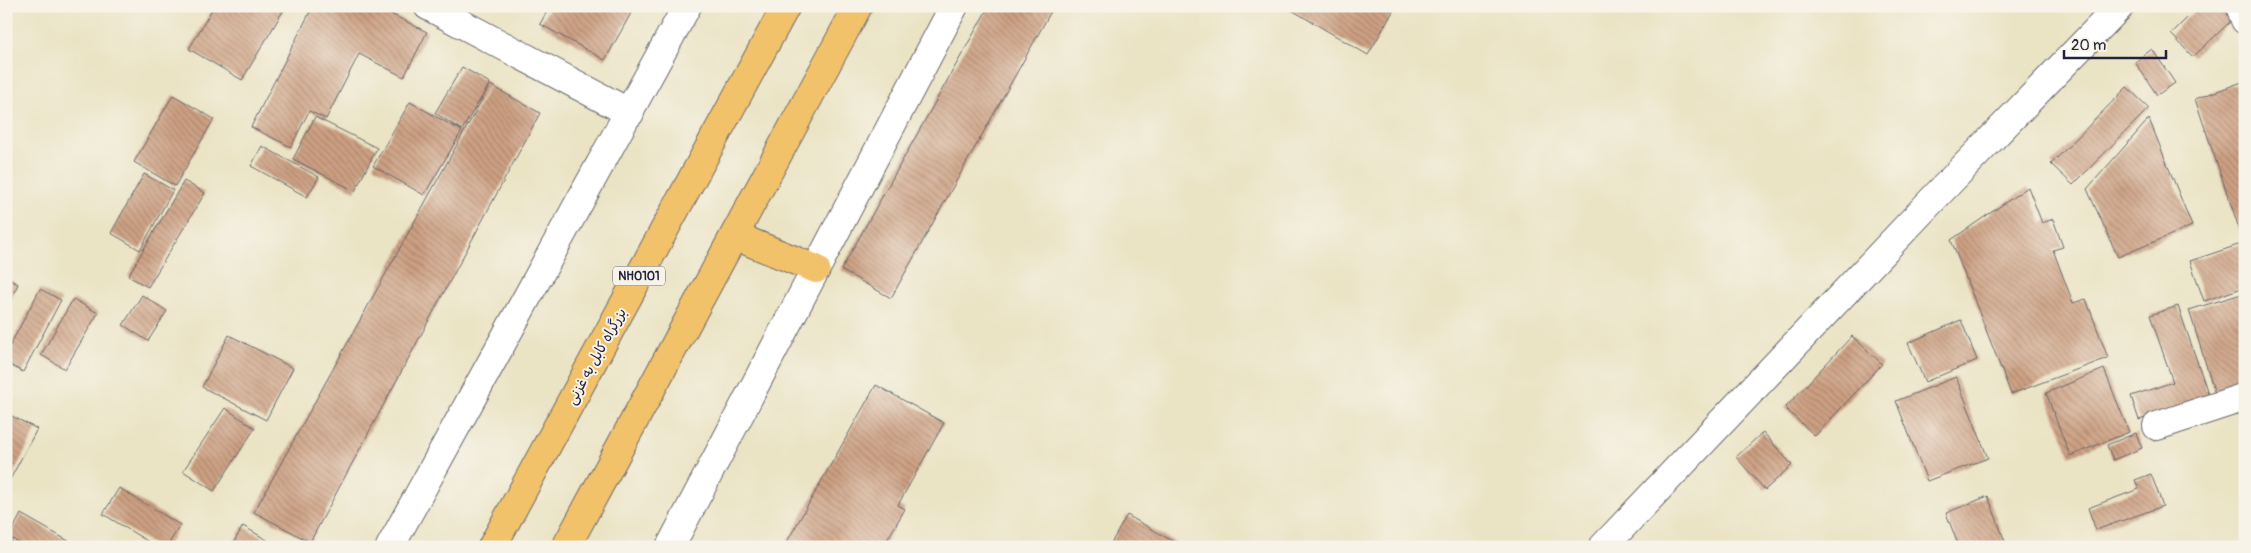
<svg xmlns="http://www.w3.org/2000/svg" width="2251" height="553" viewBox="0 0 2251 553" font-family="Pangolin,'Playpen Sans Arabic',sans-serif">
  <style>
    .building { fill: url(#building-back-hatch) }
    .lines { fill: none; stroke-linecap: round; stroke-linejoin: round }
    .minor-casing { stroke: #68666b; stroke-width: 30 }
    .highway-casing { stroke: #68666b; stroke-width: 30 }
    .minor { stroke: #fff; stroke-width: 28 }
    .highway { stroke: #f2c26a; stroke-width: 28 }
    .labels { text-anchor: middle; stroke-width: 4; stroke-linejoin: round; paint-order: stroke }
    .shield { fill: #f7f3e8; stroke: #62616f; stroke-width: 1 }
    .shield-label { font-size: 12px; font-weight: bold; fill: #22223b }
    .street-label { font-size: 14px; fill: #22223b; stroke: #f7f3e8 }
  </style>
  <defs>
    <pattern id="building-back-hatch" width="6" height="6" patternUnits="userSpaceOnUse" patternTransform="scale(1.25)"><rect width="6" height="6" fill="#cda082"/><path d="M-1 5l2 2M0 0l6 6M5-1l2 2" fill="none" stroke="#a6826c"/></pattern>
  </defs>
  <rect width="100%" height="100%" fill="#f7f3e8"/>
  <filter id="ink" filterUnits="userSpaceOnUse"><feTurbulence type="fractalNoise" baseFrequency=".02" numOctaves="2"/><feDisplacementMap in="SourceGraphic" scale="10" xChannelSelector="R" yChannelSelector="G"/><feConvolveMatrix kernelMatrix="1 2 1 2 8 2 1 2 1" color-interpolation-filters="sRGB"/></filter>
  <filter id="wash" filterUnits="userSpaceOnUse"><feTurbulence type="fractalNoise" baseFrequency=".0096" numOctaves="4" result="noise"/><feDisplacementMap in="SourceGraphic" scale="20" xChannelSelector="R" yChannelSelector="G"/><feGaussianBlur stdDeviation="1.12" result="paint"/><feColorMatrix in="noise" values="0 0 0 0 0 0 0 0 0 0 0 0 0 0 0 0 0 1.4 0 .05"/><feComposite in="paint" operator="in"/></filter>
  <g filter="url(#wash)">
    <rect width="100%" height="100%" fill="#eae3c4"/>
    <g id="blocks">
      <g class="building">
        <path d="M214 6H286L242 80 189 49Z"/>
        <path d="M313 6H375L427 32 404 77 359 54 326 119 309 111 291 147 251 127Z"/>
        <path d="M550 6H635L605 60 540 24Z"/>
        <path d="M989 6H1054L891 298 841 270Z"/>
        <path d="M1285 6H1396L1368 55Z"/>
        <path d="M2199 6H2227L2233 19 2193 57 2171 34Z"/>
        <path d="M2152 49 2175 83 2157 95 2135 62Z"/>
        <path d="M462 67 490 83 462 130 435 113Z"/>
        <path d="M2245 81V287L2204 301 2190 261 2244 243 2195 99Z"/>
        <path d="M490 85 540 113 310 542 254 512Z"/>
        <path d="M2127 87 2149 108 2073 185 2051 164Z"/>
        <path d="M173 95 214 119 175 186 134 162Z"/>
        <path d="M410 102 462 131 424 195 373 166Z"/>
        <path d="M315 117 377 148 355 191 293 159Z"/>
        <path d="M2149 119 2192 226 2118 257 2087 189Z"/>
        <path d="M262 146 319 177 307 197 251 166Z"/>
        <path d="M144 174 173 190 140 250 111 233Z"/>
        <path d="M184 181 205 193 148 287 128 276Z"/>
        <path d="M2028 187 2042 223 2053 219 2063 247 2053 250 2073 303 2086 299 2108 358 2011 394 1951 240Z"/>
        <path d="M6 278 18 284 9 303 6 302Z"/>
        <path d="M40 289 61 300 23 372 6 363V353Z"/>
        <path d="M2245 293V388L2216 397 2189 310Z"/>
        <path d="M142 295 167 311 148 341 123 325Z"/>
        <path d="M73 299 98 313 65 369 41 355Z"/>
        <path d="M2178 306 2209 396 2139 420 2131 396 2173 382 2150 315Z"/>
        <path d="M1961 320 1977 360 1925 382 1908 343Z"/>
        <path d="M229 335 293 368 266 420 202 387Z"/>
        <path d="M1852 336 1882 364 1815 436 1785 408Z"/>
        <path d="M2104 369 2129 432 2070 456 2046 393Z"/>
        <path d="M1956 377 1988 458 1927 481 1896 401Z"/>
        <path d="M876 385 944 423 898 505 905 509 883 547H784Z"/>
        <path d="M225 408 255 428 214 491 183 471Z"/>
        <path d="M6 413 37 429 6 487Z"/>
        <path d="M1763 432 1792 465 1765 490 1736 457Z"/>
        <path d="M2136 433 2142 448 2113 460 2107 445Z"/>
        <path d="M2151 474 2163 506 2096 530 2088 508 2139 489 2135 480Z"/>
        <path d="M119 488 180 525 167 547H157L103 514Z"/>
        <path d="M1988 496 2007 547H1959L1946 513Z"/>
        <path d="M21 514 79 547H26L9 537Z"/>
        <path d="M1127 515 1183 547H1109Z"/>
        <path d="M243 526 279 547H231Z"/>
        <path d="M10 540 21 547H6Z"/>
      </g>
    </g>
  </g>
  <g filter="url(#ink)">
    <use href="#blocks" fill-opacity="0" stroke="#68666b" stroke-width="1"/>
    <g class="lines">
      <g class="minor-casing">
        <g id="minor">
          <path d="M428 6 630 113"/>
          <path d="M2240 6 2245 20"/>
          <path d="M2157 426 2245 397"/>
          <path d="M390 547 687 6"/>
          <path d="M670 547 954 6"/>
          <path d="M1603 547 1936 196 2120 6"/>
        </g>
      </g>
      <g class="highway-casing">
        <g id="highway">
          <path d="M735 236 816 269"/>
          <path d="M492 547 786 6"/>
          <path d="M566 547 858 6"/>
        </g>
      </g>
      <use href="#minor" class="minor"/>
      <use href="#highway" class="highway"/>
    </g>
  </g>
  <g class="labels">
    <rect class="shield" x="613" y="266.5" width="52" height="19" rx="4"/>
    <g class="shield-label">
      <text x="639" y="280">NH0101</text>
    </g>
    <g class="street-label">
      <text transform="translate(596 356) rotate(-61)" y="5">بزرگراه کابل به غزنی</text>
    </g>
  </g>
  <rect width="2251" height="553" fill="none" stroke="#f7f3e8" stroke-width="25"/>
  <path d="M2064 50v8h102v-8" fill="none" stroke="#22223b" stroke-width="2.5"/>
  <text x="2071" y="50" font-size="15" fill="#22223b" stroke="#f7f3e8" stroke-width="4" paint-order="stroke">20 m</text>
</svg>
